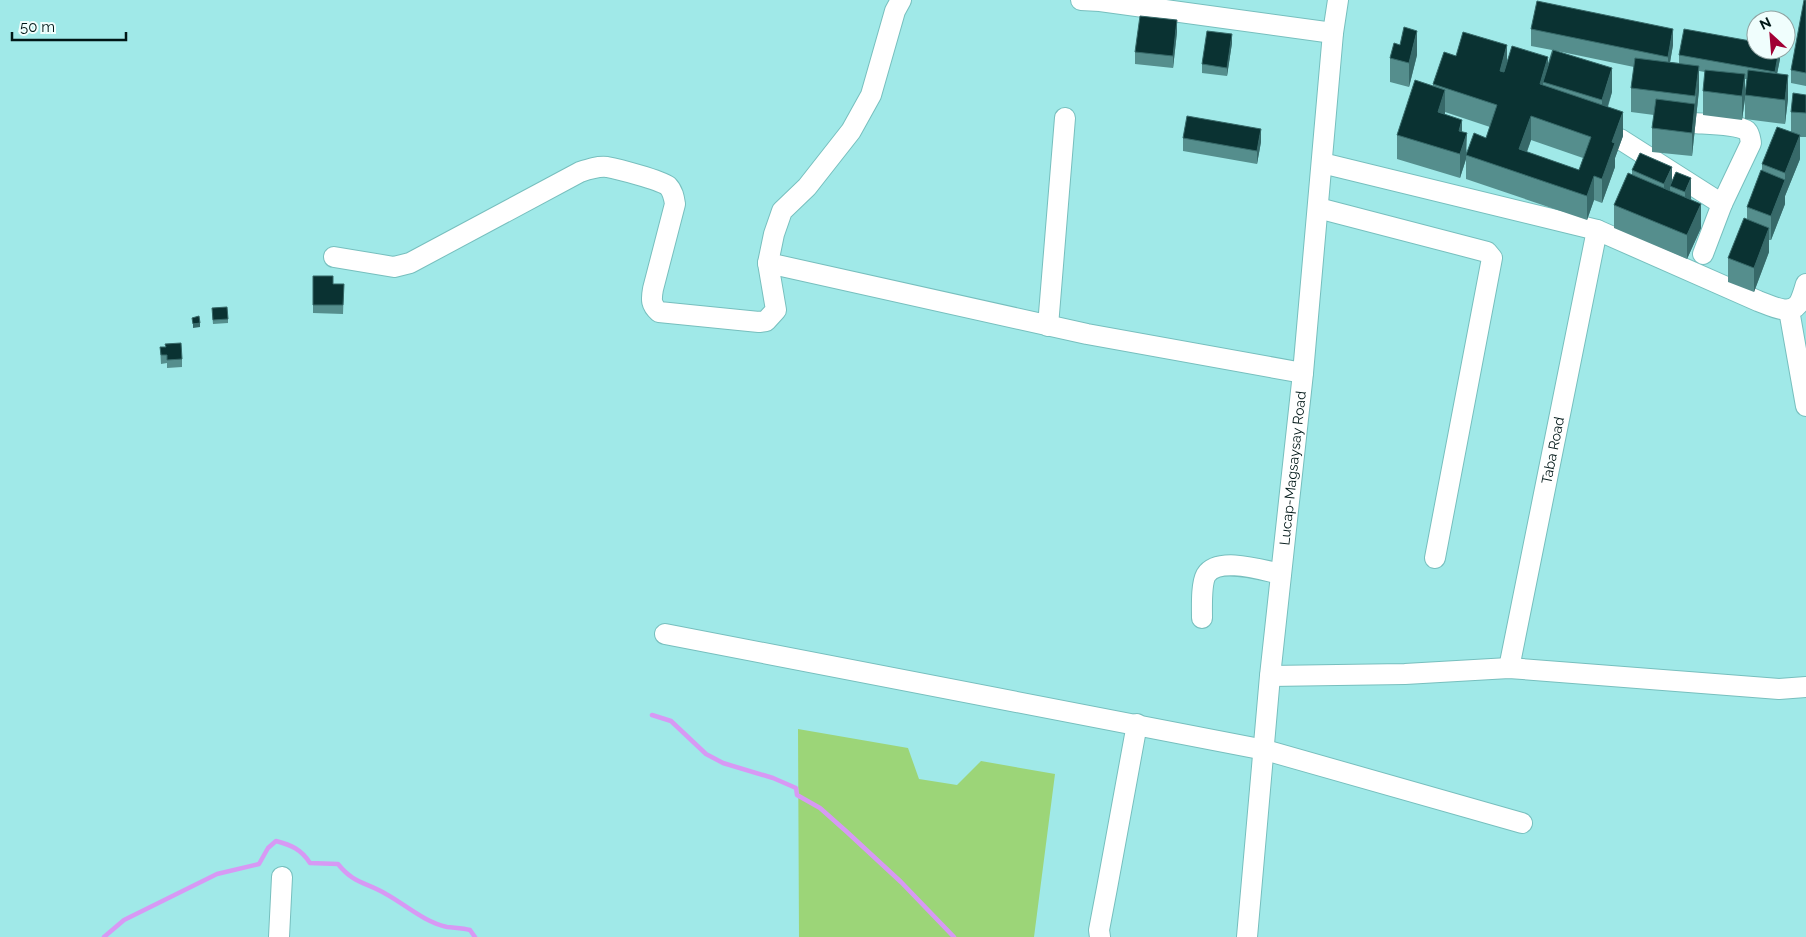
<svg xmlns="http://www.w3.org/2000/svg" width="1806" height="937" viewBox="0 0 1806 937" font-family="Raleway,sans-serif">
  <style>
    .green { fill: #9cd578 }
    .lines { fill: none; stroke-linecap: round; stroke-linejoin: round }
    .stream { stroke: #d799f4; stroke-width: 4.5 }
    .minor-casing { stroke: #77bfbe; stroke-width: 22 }
    .minor { stroke: #fff; stroke-width: 20 }
    .wall { fill: #558e8d; fill-rule: evenodd }
    .shaded-wall { fill: #376969 }
    .building { fill: #0a3232; stroke: #376969; fill-rule: evenodd }
    .labels { text-anchor: middle; stroke-width: 5; stroke-linejoin: round; paint-order: stroke }
    .street-label { font-size: 14px; fill: #001717; stroke: #f0fefd }
  </style>
  <rect width="100%" height="100%" fill="#a0e9e8"/>
  <path class="green" d="M798 729 908 748 919 779 957 785 981 761 1055 774 1034 937H799Z"/>
  <g class="lines">
    <g class="stream">
      <path d="M652 715 671 721 706 754 723 763 773 778 796 788 797 795 820 808 847 832 901 882 954 937"/>
      <path d="M104 937 124 920 217 874 259 864 268 848 276 841C291 845 301 849 310 863L338 864C354 884 366 882 386 894 406 905 424 922 447 927 455 928 463 928 470 930L475 937"/>
    </g>
    <g class="minor-casing">
      <g id="minor">
        <path d="M1081 0 1100 1 1333 33"/>
        <path d="M1693 123C1705 124 1738 124 1747 131 1750 134 1750 138 1751 143L1722 204"/>
        <path d="M1620 139 1722 204 1703 254"/>
        <path d="M1322 163 1597 230 1758 301C1770 305 1790 317 1799 303 1802 298 1804 290 1806 284"/>
        <path d="M1318 208 1487 252 1492 258 1435 558"/>
        <path d="M334 257 394 267 410 263 580 172C589 169 598 166 607 167 618 169 660 180 668 186 673 191 674 198 675 204L653 289C651 300 651 305 659 312L759 322 766 321 776 310 768 263 774 234 782 211 807 187 851 131 871 95 895 11 901 0"/>
        <path d="M768 263 1087 334 1303 373"/>
        <path d="M1789 310 1806 406"/>
        <path d="M1048 326 1065 118"/>
        <path d="M1202 618C1202 607 1201 584 1206 575 1218 556 1262 570 1281 574"/>
        <path d="M665 634 1265 750 1522 823"/>
        <path id="s1" d="M1509 668 1597 230"/>
        <path d="M1270 676 1405 674 1509 668 1779 689 1806 687"/>
        <path d="M279 937 282 877"/>
        <path d="M1100 937 1099 930 1107 888 1137 724"/>
        <path id="s2" d="M1247 937 1270 676 1303 373 1333 33 1338 0"/>
      </g>
    </g>
    <use href="#minor" class="minor"/>
  </g>
  <g class="wall">
    <path d="M1806 0V86L1791 83V70Z"/>
    <path d="M1531 29 1673 45 1670 62 1679 63V55L1780 50V59L1777 74 1788 99 1785 124 1745 119V99L1742 120 1703 115V91L1705 72 1699 71V90L1692 156 1652 152V128L1654 115 1631 112V88L1634 67 1557 51 1612 92 1608 107 1623 136 1615 158V167L1602 203 1594 200 1587 220 1466 179V159L1460 178 1397 159V135L1433 86V84L1456 56 1507 61 1548 63 1552 50 1531 46ZM1745 79H1747L1745 95ZM1445 112 1490 127 1486 138 1467 153 1462 132 1445 114ZM1531 140 1583 158 1579 170 1527 152Z"/>
    <path d="M1177 32 1173 68 1135 64V52Z"/>
    <path d="M1232 43 1227 76 1202 73V64Z"/>
    <path d="M1400 45 1417 55 1409 87 1390 82V58Z"/>
    <path d="M1806 95V137H1800V159L1785 196V204L1771 240H1769V252L1754 292 1728 282V258L1747 219V207L1762 171V164L1791 132V112Z"/>
    <path d="M1183 138 1261 142 1257 164 1183 151Z"/>
    <path d="M1632 170 1672 182 1676 172 1691 200 1701 228 1687 259 1614 228V205L1632 176Z"/>
    <path d="M313 276 333 284H344L343 314 313 313Z"/>
    <path d="M212 312 228 319V323L213 324Z"/>
    <path d="M160 347 182 359V367L167 368V363L161 364Z"/>
  </g>
  <g class="shaded-wall">
    <path d="M1177 20V32L1173 68V56Z"/>
    <path d="M1673 29V45L1668 74V57Z"/>
    <path d="M1417 31V55L1409 87V63Z"/>
    <path d="M1232 34V43L1227 76V68Z"/>
    <path d="M1507 45V69L1500 95V71Z"/>
    <path d="M1779 50H1780V59L1775 84V72Z"/>
    <path d="M1548 57V81L1543 82V99L1540 84Z"/>
    <path d="M1699 66V90L1692 156V133Z"/>
    <path d="M1612 68V92L1602 124V100Z"/>
    <path d="M1745 74V98L1742 120V96Z"/>
    <path d="M1788 75V99L1785 124V100Z"/>
    <path d="M1445 90V114L1438 136V112Z"/>
    <path d="M1623 112V136L1615 158V167L1602 203V179L1612 142Z"/>
    <path d="M1531 116V140L1519 173V149Z"/>
    <path d="M1462 120V144L1459 155V131Z"/>
    <path d="M1261 129V142L1257 164V151Z"/>
    <path d="M1467 133 1466 159 1460 178V154Z"/>
    <path d="M1800 135V159L1785 196V204L1771 240V216L1785 180V173Z"/>
    <path d="M1672 167V187L1670 186V195L1664 208V184Z"/>
    <path d="M1594 176V200L1587 220V196Z"/>
    <path d="M1691 178V202L1685 216V192Z"/>
    <path d="M1701 204V228L1687 259V235Z"/>
    <path d="M1769 228V252L1754 292V268Z"/>
    <path d="M200 323V327L193 328V324Z"/>
  </g>
  <g class="building">
    <path d="M1804 0H1806V73L1791 70Z"/>
    <path d="M1537 1 1673 29 1668 57 1531 29Z"/>
    <path d="M1140 16 1177 20 1173 56 1135 52Z"/>
    <path d="M1404 27 1417 31 1409 63 1390 58 1394 43 1400 45Z"/>
    <path d="M1684 29 1756 42V50H1779L1775 72 1679 55Z"/>
    <path d="M1207 31 1232 34 1227 68 1202 64Z"/>
    <path d="M1463 32 1507 45 1500 71 1504 72 1512 46 1548 57 1540 84 1623 112 1612 142 1615 143 1602 179 1594 176 1587 196 1466 155 1474 133 1486 138 1497 105 1433 84 1444 52 1456 56ZM1531 116 1591 137 1579 170 1519 149Z"/>
    <path d="M1553 50 1612 68 1602 100 1543 82Z"/>
    <path d="M1635 58 1699 66 1695 96 1631 88Z"/>
    <path d="M1705 70 1745 74 1742 96 1703 91Z"/>
    <path d="M1748 70 1788 75 1785 100 1745 95Z"/>
    <path d="M1415 80 1445 90 1438 112 1462 120 1459 131 1467 133 1460 154 1397 135Z"/>
    <path d="M1793 93 1806 95V113L1791 112Z"/>
    <path d="M1656 99 1695 104 1692 133 1652 128Z"/>
    <path d="M1187 116 1261 129 1257 151 1183 138Z"/>
    <path d="M1777 127 1800 135 1785 173 1762 164Z"/>
    <path d="M1640 153 1672 167 1664 184 1632 170Z"/>
    <path d="M1761 170 1785 180 1771 216 1747 207Z"/>
    <path d="M1676 172 1691 178 1685 192 1670 186Z"/>
    <path d="M1628 173 1701 204 1687 235 1614 205Z"/>
    <path d="M1744 218 1769 228 1754 268 1728 258Z"/>
    <path d="M313 276H333V284H344L343 305H313Z"/>
    <path d="M227 307 228 319 213 320 212 308Z"/>
    <path d="M199 316 200 323 193 324 192 318Z"/>
    <path d="M181 343 182 359 167 360V355H161L160 347H166L165 344Z"/>
  </g>
  <g class="labels">
    <g class="street-label">
      <text dy="5" stroke="none"><textPath href="#s1" startOffset="222">Taba Road</textPath></text>
      <text dy="5" stroke="none"><textPath href="#s2" startOffset="471">Lucap-Magsaysay Road</textPath></text>
    </g>
  </g>
  <g transform="translate(1771 35) rotate(334)"><circle r="24" fill="#f0fefd" stroke="#90a2a1"/>
  <path d="M0-4L9 19L0 12L-9 19Z" fill="#a10035"/>
  <text y="-8" font-size="14" font-weight="bold" text-anchor="middle" fill="#001717">N</text>
  </g>
  <path d="M12 32v8h114v-8" fill="none" stroke="#001717" stroke-width="2.5"/>
  <text x="20" y="32" font-size="15" fill="#001717" stroke="#f0fefd" stroke-width="4" paint-order="stroke">50 m</text>
</svg>
